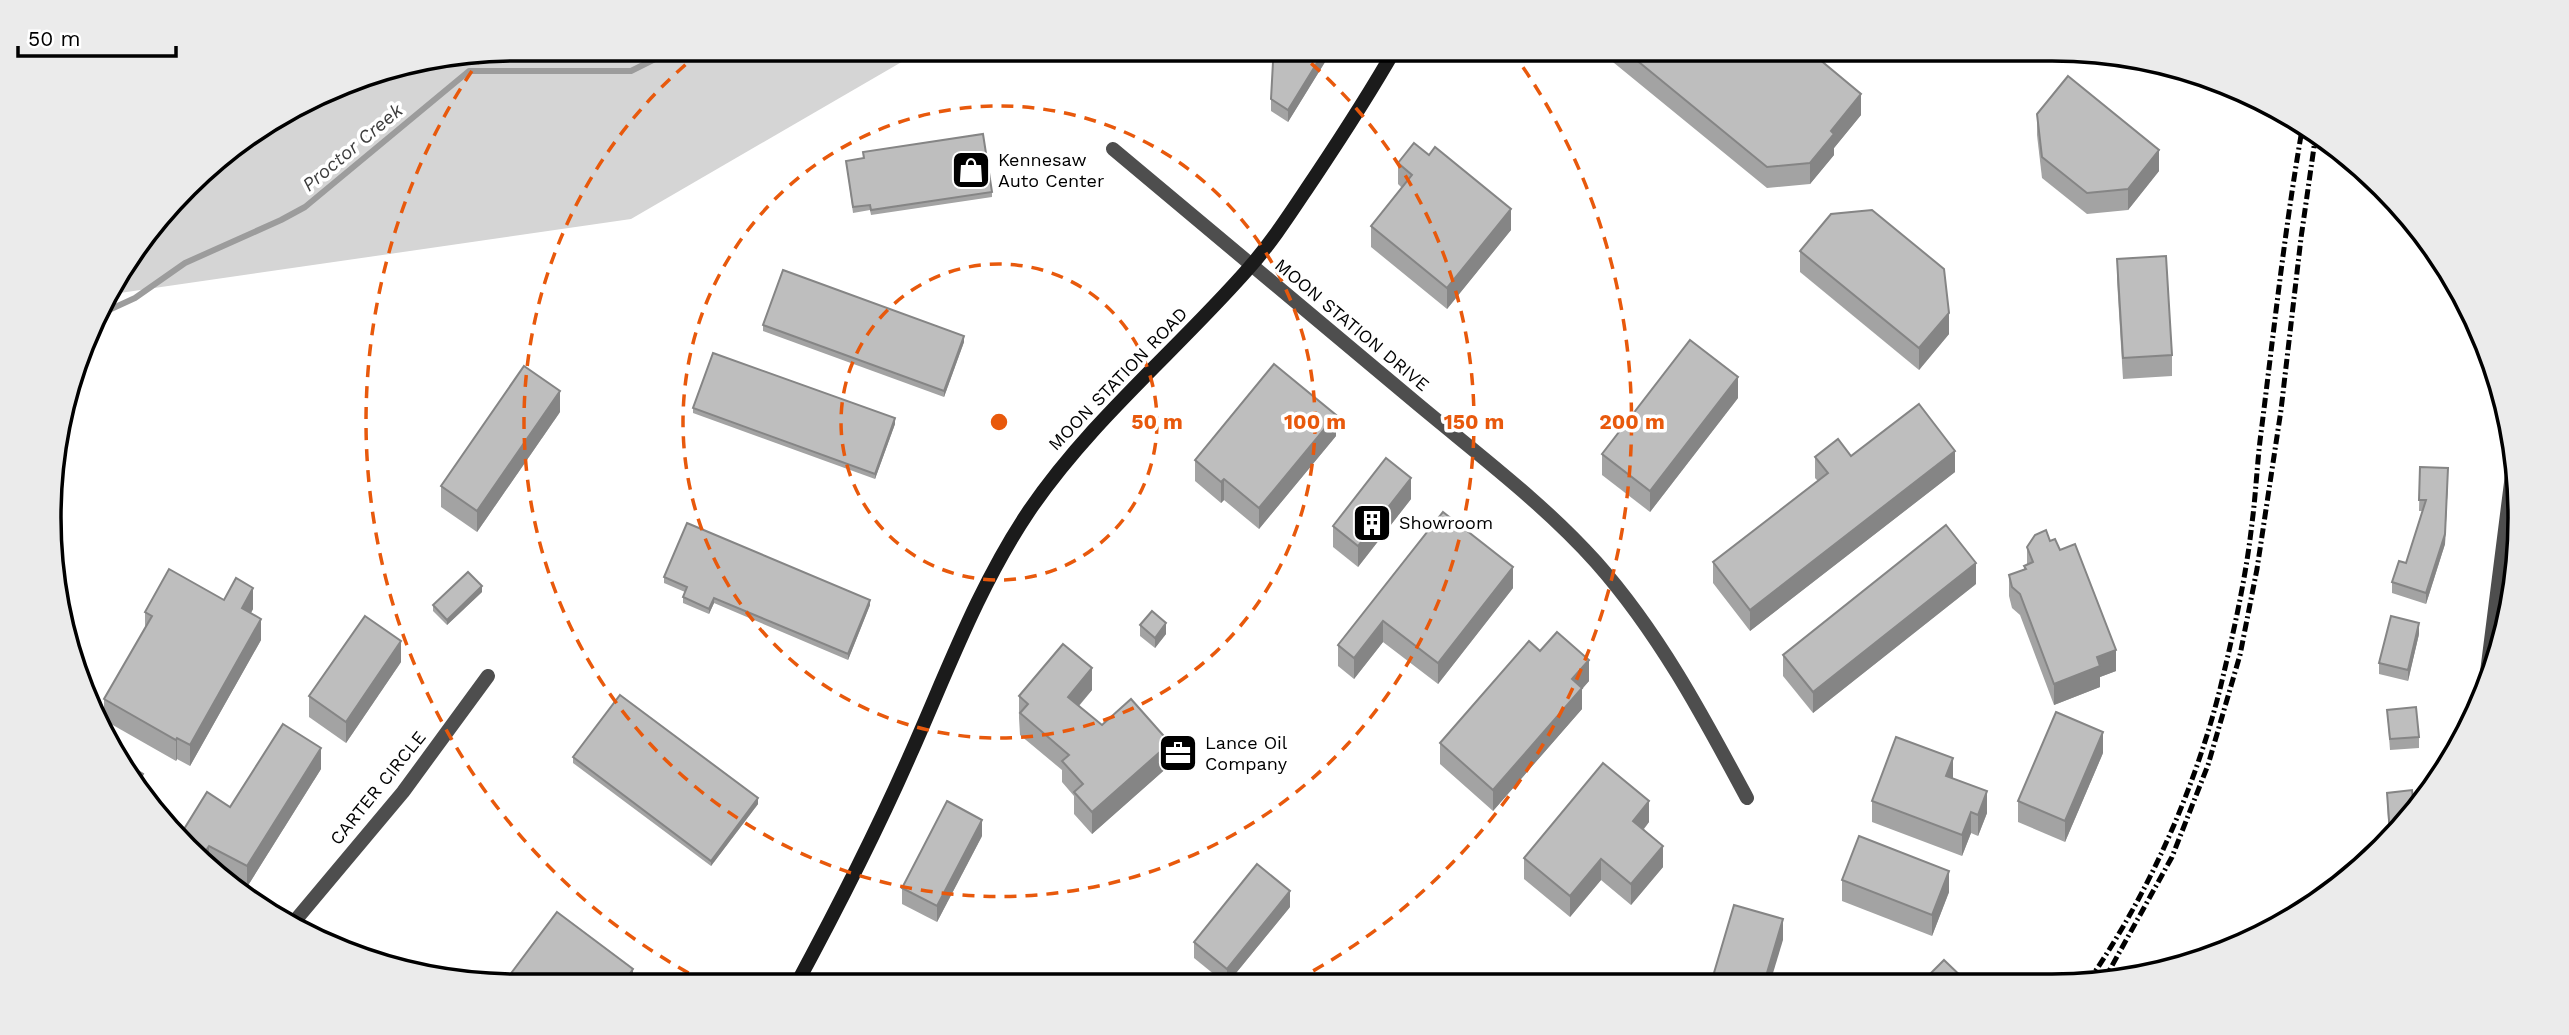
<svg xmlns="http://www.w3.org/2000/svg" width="2569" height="1035" viewBox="0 0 2569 1035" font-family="'Work Sans',sans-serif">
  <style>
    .green { fill: #d5d5d5 }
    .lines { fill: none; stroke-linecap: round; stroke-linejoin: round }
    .stream { stroke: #9c9c9c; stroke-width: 6 }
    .street { stroke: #4e4e4e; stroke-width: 14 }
    .secondary { stroke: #1b1b1b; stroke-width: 14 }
    .rail { stroke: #000; stroke-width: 5; stroke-dasharray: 10 3.5 2 3.5; stroke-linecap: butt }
    .wall { fill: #a3a3a3 }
    .shaded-wall { fill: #858585 }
    .building { fill: #bebebe; stroke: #858585; stroke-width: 2 }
    .ring { fill: none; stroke: #e8590c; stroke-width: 3.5; stroke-dasharray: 12 9 }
    .labels { text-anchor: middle; stroke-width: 7; stroke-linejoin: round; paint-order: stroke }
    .poi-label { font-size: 18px; fill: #000; stroke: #fff; text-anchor: start }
    .street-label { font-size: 18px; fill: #000; stroke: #fff }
    .water-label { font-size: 19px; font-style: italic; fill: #3d3d3d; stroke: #fff }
    .rim { fill: none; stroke: #000; stroke-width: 3.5 }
    .centre { fill: #e8590c; stroke: #fff; stroke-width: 3.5 }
    .ring-label { font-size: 21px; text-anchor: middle; font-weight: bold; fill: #e8590c; stroke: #fff; stroke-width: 7; stroke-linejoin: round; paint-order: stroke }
  </style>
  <rect width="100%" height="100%" fill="#fff"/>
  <path class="green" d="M518 49H924L631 219 106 295 112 284 209 165 284 112 367 74Z"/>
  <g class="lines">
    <path class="stream" d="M98 315 135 298 185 263 281 220 305 207 469 71H631L675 49"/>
    <g class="street">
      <path d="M1113 149C1213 233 1313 317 1414 401 1476 453 1542 502 1596 562 1659 633 1703 716 1747 798"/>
      <path d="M2485 688 2514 459"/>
      <path d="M294 922 403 792 488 676"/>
    </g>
    <path class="secondary" d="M796 985C837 909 876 833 911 753 947 672 979 585 1029 511 1091 420 1176 351 1248 269 1273 241 1293 209 1314 178 1342 136 1370 93 1395 49"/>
    <g class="rail">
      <path d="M2088 982C2148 895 2194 792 2220 689 2233 635 2246 578 2252 523 2256 493 2257 463 2261 433 2274 330 2285 226 2303 124"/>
      <path d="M2103 982 2172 857 2208 765 2240 655 2257 569 2281 410 2301 238 2316 133"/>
    </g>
  </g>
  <g class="wall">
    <path d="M1597 49H1807L1861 115 1834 148V155L1810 184 1767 188Z"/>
    <path d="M1325 55V62L1288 122 1271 111V99Z"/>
    <path d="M2037 114 2159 171 2128 210 2087 214 2042 178 2037 135Z"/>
    <path d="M863 152 992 192V197L871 215 870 210 853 213 846 161 863 158Z"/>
    <path d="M1429 155 1511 230 1447 309 1371 247V226L1402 188 1398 184V163Z"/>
    <path d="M1800 251 1949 334 1919 370 1800 272Z"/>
    <path d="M2117 259 2172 355V376L2123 379 2117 280Z"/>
    <path d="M763 325 964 342 944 397 763 331Z"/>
    <path d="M1738 398 1650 512 1602 475V454Z"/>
    <path d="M693 408 895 424 875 479 693 413Z"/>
    <path d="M560 412 477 532 441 507V486Z"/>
    <path d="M1336 436 1259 529 1224 500 1221 503 1195 481V460Z"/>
    <path d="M1851 456 1955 472 1750 631 1713 583V562L1818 481 1815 478V457Z"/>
    <path d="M2420 467 2448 479 2445 544 2426 604 2392 593V582L2406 563 2422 511H2419Z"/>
    <path d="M1411 499 1358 567 1333 547V526Z"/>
    <path d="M1443 512 1513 588 1438 684 1383 642 1354 679 1338 666V645Z"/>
    <path d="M2050 541 2116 671 2100 677V687L2054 705 2020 615 2012 608 2009 596V575L2024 569V566L2027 565V547Z"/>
    <path d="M664 577 870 605 848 660 714 603 709 614 683 603V597L685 592 664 583Z"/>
    <path d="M1976 584 1813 713 1783 676V655Z"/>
    <path d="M482 592 447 625 433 611V605Z"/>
    <path d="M253 609 251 613 261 640 190 766 177 759 176 761 104 720V699L145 628V612Z"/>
    <path d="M1140 625 1166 634 1155 648 1140 636Z"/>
    <path d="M2419 634 2408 681 2379 674V663Z"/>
    <path d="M1540 651 1589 681 1582 689V709L1493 811 1440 764V743Z"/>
    <path d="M401 662 346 743 309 717V696Z"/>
    <path d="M1092 690 1079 706 1102 725 1170 765 1092 834 1074 814V796L1062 782V770L1020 735 1019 718V696Z"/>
    <path d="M2387 710 2419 737V748L2390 750Z"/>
    <path d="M2103 753 2065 842 2018 822V801Z"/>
    <path d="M573 757 758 804 711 866 573 763Z"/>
    <path d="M321 769 247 887 214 870 181 834 230 807Z"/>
    <path d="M1953 779 1987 813 1978 836 1971 833 1962 856 1872 822V801Z"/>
    <path d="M2387 793 2414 809 2389 837 2387 803Z"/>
    <path d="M1649 822 1644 829 1663 867 1631 905 1601 880 1570 917 1524 879V858Z"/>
    <path d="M982 836 937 922 902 904V888Z"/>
    <path d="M1842 880 1949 892 1932 936 1842 901Z"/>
    <path d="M1290 907 1227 984H1226L1194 958V942Z"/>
  </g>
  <g class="shaded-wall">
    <path d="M1322 49H1329L1325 55V62L1288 122V110Z"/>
    <path d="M1861 94V115L1834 148V155L1810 184V163L1831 131Z"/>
    <path d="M2159 150V171L2128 210V189Z"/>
    <path d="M1511 209V230L1447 309V288Z"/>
    <path d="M1949 313V334L1919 370V348Z"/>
    <path d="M964 336V342L944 397V391Z"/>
    <path d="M1738 377V398L1650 512V491Z"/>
    <path d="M560 391V412L477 532V511Z"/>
    <path d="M1336 415V436L1259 529V508Z"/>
    <path d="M895 418V424L875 479V474Z"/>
    <path d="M1955 451V472L1750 631V610Z"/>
    <path d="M1411 478V499L1358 567V546Z"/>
    <path d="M1224 479V500L1221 503V482Z"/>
    <path d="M2448 479 2445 544 2426 604V593Z"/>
    <path d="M1976 563V584L1813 713V692Z"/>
    <path d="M1513 567V588L1438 684V663Z"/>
    <path d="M482 586V592L447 625V620Z"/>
    <path d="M253 588V609L242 629V608Z"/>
    <path d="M714 598V603L709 614V609Z"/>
    <path d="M870 600V605L848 660V654Z"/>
    <path d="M261 619V640L190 766V745Z"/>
    <path d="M1383 621V642L1354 679V658Z"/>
    <path d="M1166 623V634L1155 648V638Z"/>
    <path d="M2419 623V634L2408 681V670Z"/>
    <path d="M401 641V662L346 743V722Z"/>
    <path d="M2116 650V671L2100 677V687L2054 705V684L2097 657Z"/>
    <path d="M1589 660V681L1582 689V709L1493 811V790L1572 679Z"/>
    <path d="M1092 668V690L1068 718V697Z"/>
    <path d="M2103 732V753L2065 842V821Z"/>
    <path d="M177 738V759L176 761V740Z"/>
    <path d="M1170 743V765L1092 834V812Z"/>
    <path d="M321 748V769L247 887V866Z"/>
    <path d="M1953 758V779L1946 776Z"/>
    <path d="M143 774V794L136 787Z"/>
    <path d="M1987 791V813L1978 836V815Z"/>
    <path d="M758 798V804L711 866V861Z"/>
    <path d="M1649 801V822L1633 842V821Z"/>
    <path d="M1971 812V833L1962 856V835Z"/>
    <path d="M982 820V836L937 922V906Z"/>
    <path d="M209 846V865L205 860V852Z"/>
    <path d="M1663 846V867L1631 905V884Z"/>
    <path d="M1601 859V880L1570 917V896Z"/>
    <path d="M1949 871V892L1932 936V915Z"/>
    <path d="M1290 891V907L1227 984V969Z"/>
    <path d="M1783 919V940L1770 983H1764Z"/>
    <path d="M633 969V986L627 978Z"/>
  </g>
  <g class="building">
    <path d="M1281 49 1325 50 1288 110 1271 99 1273 62Z"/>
    <path d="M1623 49H1807L1861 94 1831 131 1834 134 1810 163 1767 167Z"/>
    <path d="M2068 76 2159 150 2128 189 2087 193 2042 157 2037 114Z"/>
    <path d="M983 134 992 192 871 210 870 205 853 207 846 161 864 158 863 152Z"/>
    <path d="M1414 143 1429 155 1435 147 1511 209 1447 288 1371 226 1412 175 1398 163Z"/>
    <path d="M1872 210 1944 269 1949 313 1919 348 1800 251 1831 214Z"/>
    <path d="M2166 256 2172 355 2123 358 2117 259Z"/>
    <path d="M783 270 964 336 944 391 763 325Z"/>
    <path d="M1690 340 1738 377 1650 491 1602 454Z"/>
    <path d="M713 353 895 418 875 474 693 408Z"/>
    <path d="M1274 364 1336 415 1259 508 1224 479 1221 482 1195 460Z"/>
    <path d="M524 366 560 391 477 511 441 486Z"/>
    <path d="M1919 404 1955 451 1750 610 1713 562 1828 473 1815 457 1838 439 1851 456Z"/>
    <path d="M1386 458 1411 478 1358 546 1333 526Z"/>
    <path d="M2420 467 2448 468 2445 534 2426 593 2392 582 2399 561 2406 563 2426 500H2419Z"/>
    <path d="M1443 512 1513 567 1438 663 1383 621 1354 658 1338 645Z"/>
    <path d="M687 523 870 600 848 654 714 598 709 609 683 597 687 587 664 577Z"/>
    <path d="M1946 525 1976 563 1813 692 1783 655Z"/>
    <path d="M2046 530 2050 541 2055 539 2060 550 2075 544 2116 650 2097 657 2100 666 2054 684 2020 594 2012 587 2009 575 2026 569 2024 566 2033 562 2027 547 2035 535Z"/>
    <path d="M169 569 224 600 236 578 253 588 242 608 261 619 190 745 177 738 176 740 104 699 152 616 145 612Z"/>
    <path d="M468 572 482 586 447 620 433 605Z"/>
    <path d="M1152 611 1166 623 1155 638 1140 625Z"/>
    <path d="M365 616 401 641 346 722 309 696Z"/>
    <path d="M2391 616 2419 623 2408 670 2379 663Z"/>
    <path d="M1557 632 1589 660 1572 679 1582 688 1493 790 1440 743 1529 641 1540 651Z"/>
    <path d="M1063 644 1092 668 1068 697 1102 725 1131 699 1170 743 1092 812 1074 792 1083 784 1062 761 1069 755 1020 713 1028 704 1019 696Z"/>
    <path d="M620 695 758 798 711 861 573 757Z"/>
    <path d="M2416 707 2419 737 2390 739 2387 710Z"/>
    <path d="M2056 712 2103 732 2065 821 2018 801Z"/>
    <path d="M283 724 321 748 247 866 209 846 205 852 191 845 181 834 207 792 230 807Z"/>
    <path d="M1896 737 1953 758 1946 776 1987 791 1978 815 1971 812 1962 835 1872 801Z"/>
    <path d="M119 760 143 774 136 787 128 777Z"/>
    <path d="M1603 763 1649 801 1633 821 1663 846 1631 884 1601 859 1570 896 1524 858Z"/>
    <path d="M2412 790 2414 809 2393 832 2390 833 2387 793Z"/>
    <path d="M947 801 982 820 937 906 902 888Z"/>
    <path d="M1859 836 1949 871 1932 915 1842 880Z"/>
    <path d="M1257 864 1290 891 1227 969 1194 942Z"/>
    <path d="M1734 905 1783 919 1764 983H1711Z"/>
    <path d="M557 912 633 969 627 978 637 986H517L503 984Z"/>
    <path d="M1944 960 1967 982H1922Z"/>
  </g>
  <g class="ring">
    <circle cx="999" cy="422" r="158"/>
    <circle cx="999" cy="422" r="316"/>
    <path d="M1295 50A475 475 0 1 1 703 50"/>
    <path d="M707 983A633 633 0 0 1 480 59M1511 50A633 633 0 0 1 1291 983"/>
  </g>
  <defs>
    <g id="shop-square" transform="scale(2.0125)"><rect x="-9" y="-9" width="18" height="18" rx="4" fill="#000" stroke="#fff"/><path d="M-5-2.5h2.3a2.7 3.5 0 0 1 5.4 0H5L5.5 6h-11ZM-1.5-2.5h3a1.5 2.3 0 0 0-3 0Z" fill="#fff"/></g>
    <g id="building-square" transform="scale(2.0125)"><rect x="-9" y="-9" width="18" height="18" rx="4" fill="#000" stroke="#fff"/><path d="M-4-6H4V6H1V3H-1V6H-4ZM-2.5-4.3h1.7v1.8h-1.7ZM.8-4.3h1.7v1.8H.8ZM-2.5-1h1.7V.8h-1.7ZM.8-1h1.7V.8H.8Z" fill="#fff"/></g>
    <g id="office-square" transform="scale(2.0125)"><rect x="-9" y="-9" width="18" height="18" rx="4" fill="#000" stroke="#fff"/><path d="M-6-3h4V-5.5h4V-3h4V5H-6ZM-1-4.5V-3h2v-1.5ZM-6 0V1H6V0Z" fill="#fff"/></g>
  </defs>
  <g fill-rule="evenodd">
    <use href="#shop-square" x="971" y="170"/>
    <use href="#building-square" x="1372" y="523"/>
    <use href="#office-square" x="1178" y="753"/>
  </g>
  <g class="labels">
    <g class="poi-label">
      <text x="998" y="166">Kennesaw<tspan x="998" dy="21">Auto Center</tspan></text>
      <text x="1399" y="529">Showroom</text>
      <text x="1205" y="749">Lance Oil<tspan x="1205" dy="21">Company</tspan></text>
    </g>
    <g class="street-label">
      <text transform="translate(1352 325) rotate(40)" y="6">MOON STATION DRIVE</text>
      <text transform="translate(1118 379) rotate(-46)" y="6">MOON STATION ROAD</text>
      <text transform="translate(378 788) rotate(-51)" y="6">CARTER CIRCLE</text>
    </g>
    <g class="water-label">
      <text transform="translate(352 147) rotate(-40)" y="7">Proctor Creek</text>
    </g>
  </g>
  <path d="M0 0H2569V1035H0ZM517 61H2052A456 456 0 0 1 2508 517V518A456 456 0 0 1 2052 974H517A456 456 0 0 1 61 518V517A456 456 0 0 1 517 61Z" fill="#ebebeb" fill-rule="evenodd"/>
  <path class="rim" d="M517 61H2052A456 456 0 0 1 2508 517V518A456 456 0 0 1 2052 974H517A456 456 0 0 1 61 518V517A456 456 0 0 1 517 61Z"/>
  <circle cx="999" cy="422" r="10" class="centre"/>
  <g class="ring-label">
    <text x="1157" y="429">50 m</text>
    <text x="1315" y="429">100 m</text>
    <text x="1474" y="429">150 m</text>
    <text x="1632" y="429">200 m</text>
  </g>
  <path d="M18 46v10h158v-10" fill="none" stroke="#000000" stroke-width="3.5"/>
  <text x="28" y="46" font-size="21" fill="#000000" stroke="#ffffff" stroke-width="5" paint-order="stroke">50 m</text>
</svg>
